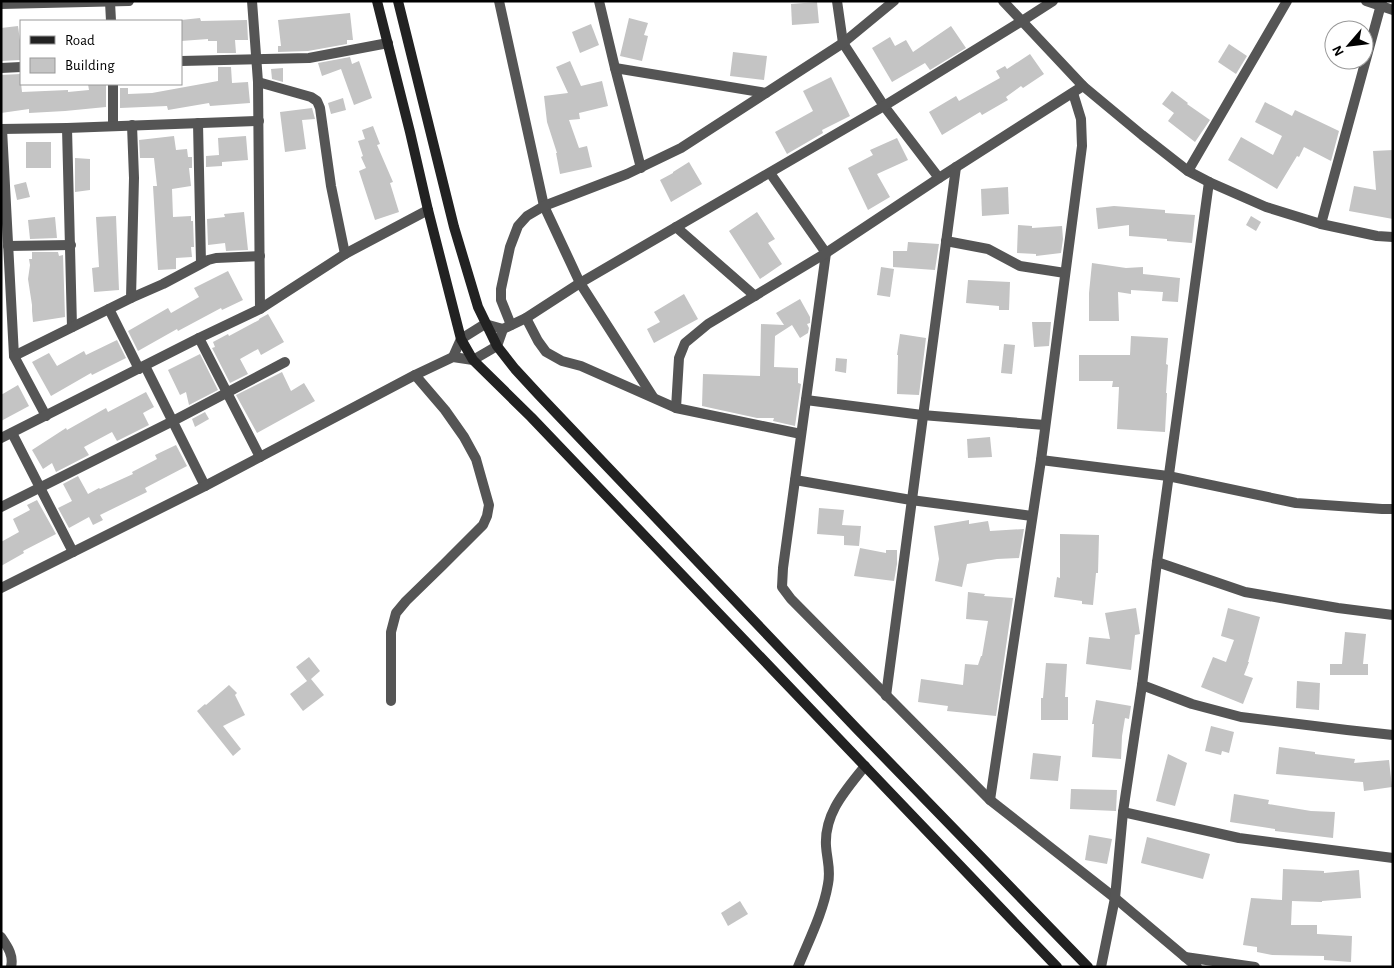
<svg xmlns="http://www.w3.org/2000/svg" width="1394" height="968" viewBox="0 0 1394 968" font-family="'Alegreya Sans',sans-serif">
  <style>
    .building { fill: #c4c4c4 }
    .lines { fill: none; stroke-linecap: round; stroke-linejoin: round }
    .street { stroke: #555; stroke-width: 10 }
    .secondary { stroke: #222; stroke-width: 10 }
  </style>
  <rect width="100%" height="100%" fill="#fff"/>
  <g class="building">
    <path d="M817 2 819 23 792 25 791 4Z"/>
    <path d="M350 13 353 40H347V44L308 51 278 52V46H281L278 20Z"/>
    <path d="M200 18 201 21 247 20 248 40H235L236 53H217V41H208V39L181 41V20Z"/>
    <path d="M629 18 648 23 644 35 648 36 642 61 620 56Z"/>
    <path d="M591 24 599 45 580 53 572 32Z"/>
    <path d="M18 26 21 48V60L1 61V28Z"/>
    <path d="M951 26 966 48 930 70 925 63 892 82 872 48 890 37 895 46 906 40 913 52Z"/>
    <path d="M1229 44 1247 56 1236 74 1218 62Z"/>
    <path d="M733 52 767 56 764 80 730 76Z"/>
    <path d="M1030 54 1044 74 1023 88 1021 86 1006 97 1008 100 982 115 980 112 942 135 929 112 956 96 959 101 1000 78 996 71 1005 66 1007 69Z"/>
    <path d="M350 57 352 64 359 61 372 98 354 105 341 69 322 76 318 63Z"/>
    <path d="M570 61 581 86 602 81 608 106 579 113 580 119 569 120 579 148 587 146 592 167 560 174 556 153H557L547 122 544 96 568 93 556 67Z"/>
    <path d="M218 67H231L232 83 248 82 250 103 210 106 209 103 168 110 167 106 120 108V88H128V94L152 93 218 81Z"/>
    <path d="M283 68V82L272 79 271 69Z"/>
    <path d="M20 74 22 92 68 90V92L89 90 88 84H106V107L65 111 29 113V109L1 113V75Z"/>
    <path d="M831 77 850 116 822 130 823 133 787 154 775 132 813 111 803 91Z"/>
    <path d="M1172 91 1188 103 1187 104 1210 120 1195 142 1168 121 1174 113 1162 104Z"/>
    <path d="M343 98 346 110 331 114 328 103Z"/>
    <path d="M1265 102 1292 116 1295 110 1339 131 1331 161 1304 147 1299 157 1297 156 1277 189 1228 160 1241 137 1273 155 1282 136 1255 122Z"/>
    <path d="M312 108 315 119 302 120 306 149 285 152 280 112Z"/>
    <path d="M373 126 380 144 377 145 393 182 390 183 399 212 375 220 359 171 366 168 361 157 363 156 358 141 365 139 362 130Z"/>
    <path d="M174 136 176 150 187 149 188 157H192V168H189L191 186 172 189 173 217 191 216V221H193L194 247H191L192 257 176 258V269L158 270 153 186H157L154 158H140L139 140Z"/>
    <path d="M246 136 248 160 222 162V166L206 167V156L219 155 218 138Z"/>
    <path d="M897 138 908 160 877 174 890 197 868 210 848 168 873 155 870 150Z"/>
    <rect x="26" y="142" width="25" height="26"/>
    <path d="M1393 150V219L1349 211 1354 186 1376 190 1373 151Z"/>
    <path d="M75 158 90 159V190L75 192Z"/>
    <path d="M689 162 702 184 671 202 660 180 673 173V172Z"/>
    <path d="M26 182 30 197 17 200 14 185Z"/>
    <path d="M1008 187 1009 214 982 216 981 189Z"/>
    <path d="M1114 206 1165 210V213L1195 215 1192 243 1167 241V239L1129 236V225L1098 229 1096 208Z"/>
    <path d="M244 212 248 250 226 251 225 243 208 245 207 219 225 217 224 214Z"/>
    <path d="M757 212 775 239 768 243 782 264 760 279 729 231Z"/>
    <path d="M116 216 119 290 94 292 92 268 99 267 96 217Z"/>
    <path d="M1251 216 1261 222 1256 231 1246 225Z"/>
    <path d="M55 217 57 238 30 239 28 220Z"/>
    <path d="M1018 225 1032 226V228L1062 226 1063 239 1061 253 1036 256V254L1017 253Z"/>
    <path d="M908 242 939 244 935 270 893 267V251H907Z"/>
    <path d="M32 252H58L59 256 63 255 65 317 33 322 32 311V305L28 279 30 265 29 259H32Z"/>
    <path d="M1092 263 1126 268 1143 267V274L1180 278 1178 302 1162 301 1163 292 1131 290V294L1118 292 1119 321H1089V293Z"/>
    <path d="M881 267 894 269 890 297 877 295Z"/>
    <path d="M228 271 243 300 222 310 221 308 178 331 177 329 138 351 128 331 168 308 171 313 199 297 194 288Z"/>
    <path d="M968 280 1010 282 1009 310H999V306L966 303Z"/>
    <path d="M684 294 698 319 654 343 647 329 660 322 654 312Z"/>
    <path d="M800 299 810 317V323L807 324 809 328 808 333 800 338 792 325 775 336 774 367 798 368V383L801 384 795 426 773 421 774 418H757L702 406 703 374 760 376 761 324 784 325 776 313Z"/>
    <path d="M268 314 284 342 261 355 258 349 240 359 248 374 230 383 212 348 215 347 213 342 228 334 229 336 259 320V319Z"/>
    <path d="M1032 322H1051L1049 346 1034 347Z"/>
    <path d="M900 334 926 338 919 395 897 394 898 355H897Z"/>
    <path d="M1131 336 1168 338 1166 364 1168 365 1166 393H1167L1165 432 1117 429 1119 387H1112L1113 381H1079V355H1130Z"/>
    <path d="M117 340 126 358 92 375 91 373 51 396 32 362 49 353 57 366 84 351 86 355Z"/>
    <path d="M1004 344 1015 345 1012 374 1001 373Z"/>
    <path d="M200 354 218 390 189 405 186 392 180 395 168 370Z"/>
    <path d="M836 358 847 359 846 373 835 371Z"/>
    <path d="M282 372 291 391 304 383 315 401 257 433 236 395Z"/>
    <path d="M18 385 29 406 1 421V395Z"/>
    <path d="M146 392 154 407 143 413 149 425 117 441 112 432 84 447 89 455 56 472 52 463 43 469 32 450 66 428 67 430 106 408 108 412Z"/>
    <path d="M205 412 209 419 195 427 192 419Z"/>
    <path d="M990 437 992 457 968 458 967 439Z"/>
    <path d="M176 445 187 466 145 488 147 492 100 515 103 520 93 525 89 517 69 528 58 508 72 501 63 484 78 476 88 494 99 488 100 489 133 474 132 472 157 459 155 455Z"/>
    <path d="M37 500 56 534 23 551 24 553 1 566V542L19 532 13 519 30 510 27 505Z"/>
    <path d="M819 508 844 510 842 525 861 526 859 546 844 545V536L817 534Z"/>
    <path d="M969 520V524L988 521 990 531 1024 529 1019 558 997 559 967 564 962 587 935 581 939 559 934 526Z"/>
    <path d="M1060 534 1099 535 1098 573H1096L1093 605 1082 604V601L1054 597 1057 577 1060 578Z"/>
    <path d="M860 548 886 553V550H897V564L894 581 854 576Z"/>
    <path d="M968 592 985 594 984 596 1013 598 996 716 947 711 948 706 918 702 921 679 963 685 965 664 978 665 981 656H982L988 621 966 619Z"/>
    <path d="M1136 608 1140 634 1135 635 1131 670 1086 664 1089 637 1110 639 1105 613Z"/>
    <path d="M1228 608 1260 617 1248 662H1249L1244 675 1253 678 1243 704 1201 687 1213 657 1226 662 1234 640 1221 636Z"/>
    <path d="M1345 632 1366 634 1363 664H1368V675H1330V664H1342Z"/>
    <path d="M309 657 320 671 311 679 324 695 303 711 290 694 307 681 296 667Z"/>
    <path d="M1046 663 1067 664 1065 697H1068V720H1041V698H1043Z"/>
    <path d="M1297 681 1320 683 1319 710 1296 708Z"/>
    <path d="M229 685 237 693 235 695 245 715 223 726 241 749 233 756 197 711 205 704 206 705Z"/>
    <path d="M1096 700 1131 706 1129 719 1125 718 1122 736 1121 759 1092 757 1094 724H1092Z"/>
    <path d="M1211 726 1234 732 1229 753 1222 751 1221 755 1205 751Z"/>
    <path d="M1279 747 1315 752V754L1355 759 1354 763 1389 760 1392 787 1364 791 1363 782 1276 774Z"/>
    <path d="M1033 753 1061 756 1058 781 1030 779Z"/>
    <path d="M1168 754 1187 763 1175 806 1156 801Z"/>
    <path d="M1071 789 1117 790 1116 811 1070 809Z"/>
    <path d="M1234 794 1269 800 1268 804 1311 811 1335 812 1333 838 1275 831V829L1230 822Z"/>
    <path d="M1089 835 1112 839 1107 864 1085 860Z"/>
    <path d="M1147 837 1210 854 1203 879 1141 863Z"/>
    <path d="M1283 869 1324 871V873L1359 870 1361 898 1322 901V902L1292 901 1291 925H1317V934L1352 936 1351 962 1324 960V956L1272 955 1257 952V947L1243 945 1251 898 1282 900Z"/>
    <path d="M740 901 748 914 728 926 721 913Z"/>
  </g>
  <g class="lines">
    <g class="street">
      <path d="M252 1 258 82 260 309"/>
      <path d="M499 1 544 206 580 283 653 397"/>
      <path d="M599 1 615 68 641 168"/>
      <path d="M837 1 843 43 884 106 939 178"/>
      <path d="M1003 1 1083 86 1142 135 1188 171 1209 182 1266 207 1321 224 1377 236 1393 237"/>
      <path d="M1366 1 1393 10"/>
      <path d="M110 2 111 21"/>
      <path d="M1 4 129 1"/>
      <path d="M181 61 309 58 388 43"/>
      <path d="M1 68 21 67"/>
      <path d="M615 68 766 93"/>
      <path d="M258 82 311 97 317 101 320 108 331 186 345 254"/>
      <path d="M113 84V126"/>
      <path d="M198 123 201 263"/>
      <path d="M67 128 72 327"/>
      <path d="M1 129 67 128 259 121"/>
      <path d="M2 129 14 356 46 416"/>
      <path d="M1188 171 1287 1"/>
      <path d="M770 173 826 253 783 568 782 587 791 599 990 800 1115 898 1197 967"/>
      <path d="M1321 224 1382 1"/>
      <path d="M676 227 755 296"/>
      <path d="M946 241 988 249 1020 266 1065 273"/>
      <path d="M8 246 71 245"/>
      <path d="M131 298 163 284 208 260 216 258 260 256"/>
      <path d="M109 309 139 369"/>
      <path d="M526 318 538 341 546 352 562 361 581 366 676 408 801 434"/>
      <path d="M511 325 501 300V289L510 247 518 226 527 216 544 206 627 174 681 148 843 43 894 1"/>
      <path d="M199 338 260 457"/>
      <path d="M14 356 131 298 134 178 132 125"/>
      <path d="M453 357 461 339 485 324 503 329"/>
      <path d="M145 366 205 486"/>
      <path d="M806 400 922 415 1045 425"/>
      <path d="M676 408 679 358 685 343 708 324 826 253 939 178 1083 86"/>
      <path d="M12 433 73 552"/>
      <path d="M1 438 199 338 260 309 345 254 428 210"/>
      <path d="M1041 460 1168 476 1296 503 1382 509H1393"/>
      <path d="M795 480 911 500 1032 516"/>
      <path d="M1 507 173 421 285 362"/>
      <path d="M1157 562 1245 592 1338 608 1393 615"/>
      <path d="M1 588 205 486 415 375 453 357 473 360 497 346 503 329 526 318 580 283 884 106 1022 21 1053 1"/>
      <path d="M1142 685 1192 704 1241 717 1347 730 1393 735"/>
      <path d="M886 696 956 167"/>
      <path d="M391 701V632L396 613 406 601 443 565 483 525 487 516 489 505 476 459 464 437 445 410 415 375"/>
      <path d="M990 800 1041 460 1082 146 1081 119 1073 93"/>
      <path d="M1123 812 1239 838 1393 858"/>
      <path d="M1 937C7 946 14 955 11 967"/>
      <path d="M1185 957 1255 967"/>
      <path d="M798 967C809 940 823 913 828 884 831 869 827 861 826 846 824 813 846 790 865 766"/>
      <path d="M1101 967 1115 898 1123 812 1142 685 1157 562 1209 182"/>
    </g>
    <g class="secondary">
      <path d="M377 1 410 132 428 210 461 339 473 360 531 417 1057 967"/>
      <path d="M398 1 454 227 478 307 497 346 515 369 539 395 857 729 1088 967"/>
    </g>
  </g>
  <rect width="1394" height="968" fill="none" stroke="#000000" stroke-width="5"/>
  <rect x="20" y="20" width="162" height="65" fill="#ffffff" stroke="#999999"/>
  <rect x="30" y="36" width="25" height="8" fill="#222222" stroke="#999999"/>
  <text x="65" y="45" font-size="15" fill="#000000">Road</text>
  <rect x="30" y="58" width="25" height="15" fill="#c4c4c4" stroke="#999999"/>
  <text x="65" y="70" font-size="15" fill="#000000">Building</text>
  <g transform="translate(1349 45) rotate(242)"><circle r="24" fill="#ffffff" stroke="#999999"/>
  <path d="M0-4L9 19L0 12L-9 19Z" fill="#000000"/>
  <text y="-8" font-size="14" font-weight="bold" text-anchor="middle" fill="#000000">N</text>
  </g>
</svg>
